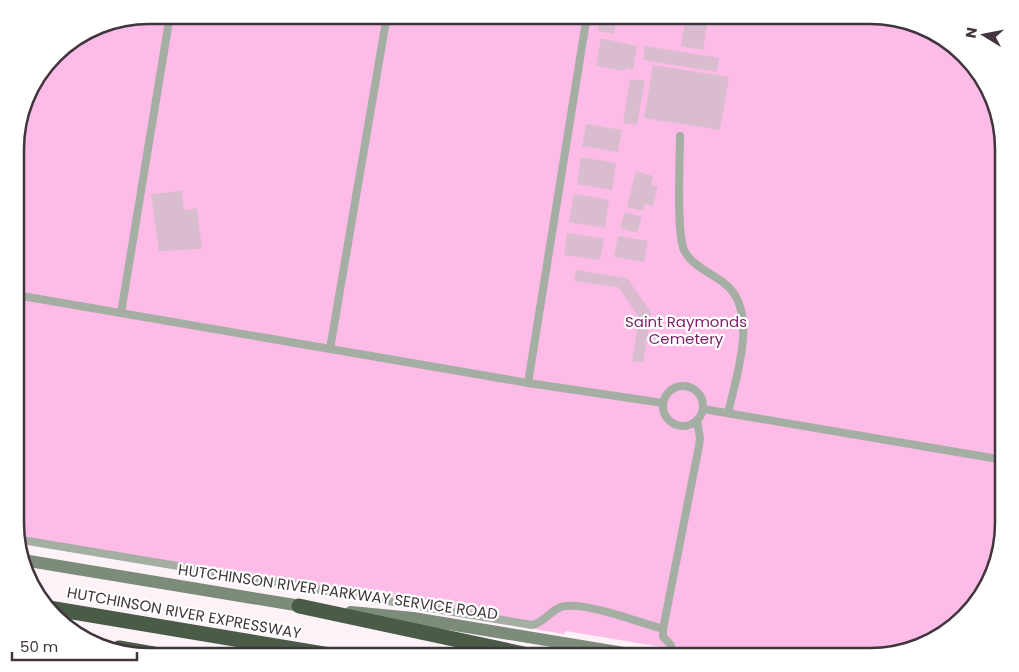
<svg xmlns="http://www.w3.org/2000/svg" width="1019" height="672" viewBox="0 0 1019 672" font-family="Poppins,sans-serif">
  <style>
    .green { fill: #fdbce7 }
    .building { fill: #d9bdcf }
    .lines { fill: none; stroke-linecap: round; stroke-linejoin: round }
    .lane { stroke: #a4aea3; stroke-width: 8 }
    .secondary { stroke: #7d8b7b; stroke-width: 12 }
    .highway { stroke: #4a5c47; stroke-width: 15 }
    .labels { text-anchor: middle; stroke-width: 4.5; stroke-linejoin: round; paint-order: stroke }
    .park-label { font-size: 15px; fill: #7e2368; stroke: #fff }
    .street-label { font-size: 15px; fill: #41353d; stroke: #fff }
    .rim { fill: none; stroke: #41353d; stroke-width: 2.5 }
  </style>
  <rect width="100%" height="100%" fill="#fef2f9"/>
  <path class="green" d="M149 15H871L945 38 986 82 1004 140V532L981 598 937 639 879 657H721L566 631 564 634 17 543 16 131 29 89 60 48 98 25Z"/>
  <g class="building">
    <path d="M601 15H617L614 34 598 31Z"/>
    <path d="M685 21 707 25 703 50 681 46Z"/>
    <path d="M601 38 637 46 633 70 626 68 625 71 596 66Z"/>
    <path d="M645 46 719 58 717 72 643 60Z"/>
    <path d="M653 65 729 77 720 130 644 118Z"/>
    <path d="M630 79 645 81 637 125 623 123Z"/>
    <path d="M586 124 622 130 618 152 582 146Z"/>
    <path d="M581 157 616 163 612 190 577 184Z"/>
    <path d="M636 171 653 176 651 185 658 187 653 206 645 204 643 211 627 207Z"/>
    <path d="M182 191 184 210 197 208 202 249 159 251 151 194Z"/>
    <path d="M574 194 609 200 605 228 569 222Z"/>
    <path d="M625 212 642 217 637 233 620 228Z"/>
    <path d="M567 233 604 239 600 260 564 255Z"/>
    <path d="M618 236 648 241 644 262 614 257Z"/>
    <path d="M576 270 627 278 651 312 643 363 632 361 639 317 618 287 574 281Z"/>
  </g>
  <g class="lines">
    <g class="lane">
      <path d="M980 76 996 115"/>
      <path d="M680 136C680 159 676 232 684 250 691 265 712 274 724 283 760 310 736 377 728 413"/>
      <path d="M16 295 528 383 663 403"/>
      <path d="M121 313 170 15"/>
      <path d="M330 349 387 15"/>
      <path d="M528 383 587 15"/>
      <circle cx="683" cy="406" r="20"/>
      <path d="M703 409 1004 460"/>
      <path d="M16 539 532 625C545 623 551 608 565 606 590 603 638 622 663 629"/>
      <path d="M671 645 663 637V629L699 446 700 438 697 421"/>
    </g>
    <g class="secondary">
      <path d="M23 560 307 607"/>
      <path d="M351 612 413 618 648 657"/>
    </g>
    <g class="highway">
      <path d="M299 606 538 657"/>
      <path d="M49 608 342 657"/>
      <path d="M119 648 171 657"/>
    </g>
  </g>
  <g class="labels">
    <g class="park-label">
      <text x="686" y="327">Saint Raymonds<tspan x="686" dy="17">Cemetery</tspan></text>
    </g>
    <g class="street-label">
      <text transform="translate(338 592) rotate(8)" y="5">HUTCHINSON RIVER PARKWAY SERVICE ROAD</text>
      <text transform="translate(184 613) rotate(10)" y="5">HUTCHINSON RIVER EXPRESSWAY</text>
    </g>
  </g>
  <path d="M0 0H1019V672H0ZM149 24H870A125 125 0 0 1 995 149V523A125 125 0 0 1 870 648H149A125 125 0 0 1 24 523V149A125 125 0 0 1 149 24Z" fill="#fff" fill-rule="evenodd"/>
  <path class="rim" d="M149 24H870A125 125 0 0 1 995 149V523A125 125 0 0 1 870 648H149A125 125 0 0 1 24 523V149A125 125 0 0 1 149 24Z"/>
  <g transform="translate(984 35) rotate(280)" stroke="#ffffff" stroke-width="4" paint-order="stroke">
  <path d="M0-4L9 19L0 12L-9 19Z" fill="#41353d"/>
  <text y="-8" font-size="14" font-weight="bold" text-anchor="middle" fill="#41353d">N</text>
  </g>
  <path d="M12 652v8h125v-8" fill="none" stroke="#41353d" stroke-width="2.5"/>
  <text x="20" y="652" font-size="15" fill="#41353d" stroke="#ffffff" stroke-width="4" paint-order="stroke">50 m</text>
</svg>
